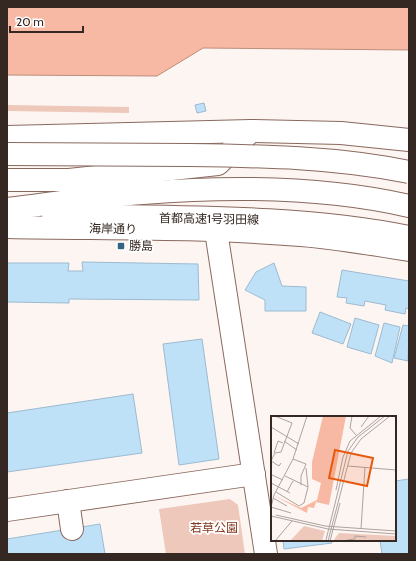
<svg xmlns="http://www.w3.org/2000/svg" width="416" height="561" viewBox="0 0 416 561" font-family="Cabin,'Noto Sans JP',sans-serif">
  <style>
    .green { fill: #eec8ba }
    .water { fill: #f7b9a3; stroke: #bd8d7c }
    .building { fill: #bfe1f7; stroke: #9cbbd0 }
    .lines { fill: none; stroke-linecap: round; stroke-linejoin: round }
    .minor-casing { stroke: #89695e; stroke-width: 24 }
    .major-casing { stroke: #89695e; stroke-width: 24 }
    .highway-casing { stroke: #89695e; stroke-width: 24 }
    .minor { stroke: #fff; stroke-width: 22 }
    .major { stroke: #fff; stroke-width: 22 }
    .highway { stroke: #fff; stroke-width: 22 }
    .highway-bridge-casing { stroke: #89695e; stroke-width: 24; stroke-linecap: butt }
    .highway-bridge { stroke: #fff; stroke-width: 22 }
    .poi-dot { fill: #336482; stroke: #fff; stroke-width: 1.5 }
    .labels { text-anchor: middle; stroke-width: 3.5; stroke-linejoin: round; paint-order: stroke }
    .street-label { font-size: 12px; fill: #352722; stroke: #fff }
    .poi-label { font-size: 12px; fill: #352722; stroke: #fff; text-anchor: start }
    .park-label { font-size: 12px; fill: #80371b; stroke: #fff }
    .inset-road { fill: none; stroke: #ada39f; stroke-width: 1 }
    .view { fill: #e8590c; fill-opacity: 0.15; stroke: #e8590c; stroke-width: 2 }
    .inset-edge { fill: none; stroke: #352722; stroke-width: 2 }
  </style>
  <rect width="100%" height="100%" fill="#fdf5f2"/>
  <g class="green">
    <path d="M7 105 129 107V113L7 111Z"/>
    <path d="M230 499 238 505 245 554H166L159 509Z"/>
  </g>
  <path class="water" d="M7 7H409V50L203 48 157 76 7 75Z"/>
  <g class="building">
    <path d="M204 103 206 111 197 113 195 105Z"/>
    <path d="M82 262 198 264 199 300 69 299V303L7 302V263H69L68 271H83Z"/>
    <path d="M274 263 282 286 306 287V311H265V300L245 290 256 272Z"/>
    <path d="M342 270 409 281V309L406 308 405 314 385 310 386 305 365 301 364 306 346 303 347 298 337 297Z"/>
    <path d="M320 312 351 324 343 344 312 333Z"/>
    <path d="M355 318 379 325 371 354 347 347Z"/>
    <path d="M384 323 400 327 392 363 375 356Z"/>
    <path d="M403 325 409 326 408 361 394 358Z"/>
    <path d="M202 339 219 459 179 465 163 344Z"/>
    <path d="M133 394 142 453 7 472V413Z"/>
    <path d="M409 479V554H382L380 540H395V481Z"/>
    <path d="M100 524 105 554H7V539Z"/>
    <path d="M283 540H331L332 543 284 549Z"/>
  </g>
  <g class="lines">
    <g class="minor-casing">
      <g id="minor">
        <path d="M216 231 266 554"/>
        <path d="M68 501 72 529"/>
        <path d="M7 510 254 474"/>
      </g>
    </g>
    <g class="major-casing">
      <g id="major">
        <path d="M7 137 251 131 341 133 409 140"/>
        <path d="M7 227C105 229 204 227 301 235 337 238 373 244 409 250"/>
      </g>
    </g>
    <g class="highway-casing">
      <g id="highway">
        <path d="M7 180H69L218 164 251 131"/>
        <path d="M7 209C52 204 97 196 143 193 231 186 322 186 409 206"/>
        <path d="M53 215C170 218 294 214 409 237"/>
      </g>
    </g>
    <use href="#minor" class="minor"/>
    <use href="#major" class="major"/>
    <use href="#highway" class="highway"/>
    <g class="highway-bridge-casing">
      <path id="highway-bridge" d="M7 154C68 154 128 155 189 155 263 156 336 157 409 172"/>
    </g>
    <use href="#highway-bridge" class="highway-bridge"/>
  </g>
  <rect class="poi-dot" x="117" y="242" width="8" height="8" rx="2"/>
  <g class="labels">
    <g class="street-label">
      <text transform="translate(209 219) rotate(1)" y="4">首都高速1号羽田線</text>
      <text transform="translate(113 229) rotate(1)" y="4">海岸通り</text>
    </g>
    <g class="poi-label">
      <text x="129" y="250">勝島</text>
    </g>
    <g class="park-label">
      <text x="214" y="532">若草公園</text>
    </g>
  </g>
  <g transform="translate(271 416)">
    <rect width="125" height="125" fill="#fdf5f2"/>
    <path d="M33 110 54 115 51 125H19ZM68 117 125 120V125H62Z" fill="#eec8ba"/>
    <path d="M52 0H75L58 89 45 86 43 92 37 91 36 97 2 79 30 92 46 84 50 67 41 63V46Z" fill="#f7b9a3"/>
    <path class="inset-road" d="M81 0 79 12 85 19M0 11 28 28M90 11 98 0M13 25 26 34M3 37 7 25 12 27M22 43 35 48 30 60V69M0 45 4 37 10 36 21 7 4 0M0 45 8 50 10 47M77 50 125 54M35 52 37 71M1 59 12 64M0 67 19 77M65 74 72 41 79 25 110 0M5 76 28 90 33 87 37 71 14 60M16 76 22 65M2 82 16 90M0 91 3 79 22 43 36 0M0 91 20 97M5 99 54 110 125 115M0 100 57 113 125 118M90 113 94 51M55 124 77 35 87 21 114 0M76 124 84 123V120L95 121M4 125 21 105M57 125 80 37 90 23 119 0M59 125 69 87"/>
    <path class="view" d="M64 34 102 42 96 70 58 62Z"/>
    <rect width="125" height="125" class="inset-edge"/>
  </g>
  <rect width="416" height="561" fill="none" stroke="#352722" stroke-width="16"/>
  <path d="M10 26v6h73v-6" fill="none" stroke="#352722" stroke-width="2"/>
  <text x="16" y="26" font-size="12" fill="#352722" stroke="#ffffff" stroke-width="3" paint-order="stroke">20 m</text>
</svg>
